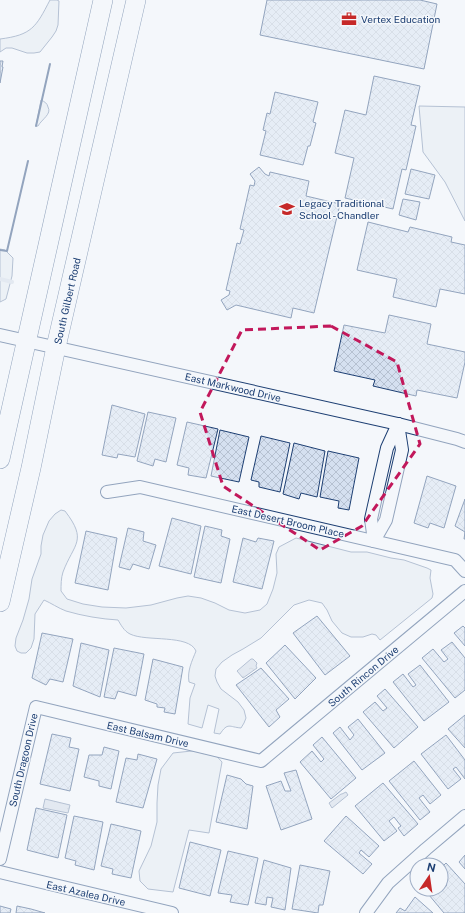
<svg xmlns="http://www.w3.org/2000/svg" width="465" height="913" viewBox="0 0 465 913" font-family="'Public Sans',sans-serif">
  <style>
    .green { fill: #e3e9f0; stroke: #687fa3 }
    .water { fill: url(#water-ripples); stroke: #687fa3 }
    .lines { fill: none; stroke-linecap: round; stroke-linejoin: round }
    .stream { stroke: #cfd7e4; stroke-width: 4 }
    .building { fill: url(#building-cross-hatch); stroke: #1d3f73 }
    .minor-casing { stroke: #1d3f73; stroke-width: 14 }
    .primary-casing { stroke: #1d3f73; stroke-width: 20 }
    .minor { stroke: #f4f7fb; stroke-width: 12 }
    .primary { stroke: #f4f7fb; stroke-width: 19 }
    .wall { stroke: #1d3f73; stroke-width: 2 }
    .marked { fill: none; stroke: #c2185b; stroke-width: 3; stroke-dasharray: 8 5; stroke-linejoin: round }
    .labels { text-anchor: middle; stroke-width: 3; stroke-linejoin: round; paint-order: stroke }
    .poi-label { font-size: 10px; fill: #1d3f73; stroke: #f4f7fb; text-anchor: start }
    .street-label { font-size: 10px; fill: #1d3f73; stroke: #f4f7fb }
  </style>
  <defs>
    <pattern id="water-ripples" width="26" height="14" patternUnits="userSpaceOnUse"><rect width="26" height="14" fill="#cfd7e4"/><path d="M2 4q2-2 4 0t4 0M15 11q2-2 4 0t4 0" fill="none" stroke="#b1bac7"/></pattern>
    <pattern id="building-cross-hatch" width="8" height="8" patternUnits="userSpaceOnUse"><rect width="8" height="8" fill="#d5e0f0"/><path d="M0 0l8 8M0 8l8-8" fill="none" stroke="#b6c1d1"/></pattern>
  </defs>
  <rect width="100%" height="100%" fill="#f4f7fb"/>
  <g class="green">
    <path d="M50 0H57L59 1 58 25 56 31 52 37 40 52 34 53H27L12 48H6L0 52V39C32 35 36 27 50 0Z"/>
    <path d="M41 100C45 102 47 103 48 107 52 114 42 119 38 126H36Z"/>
    <path d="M419 106 465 107V221L445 182 423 152Z"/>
    <path d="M0 249 5 250 13 258 12 276 6 299 0 302Z"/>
    <path d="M61 510 65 511C88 541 74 543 63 572 61 578 61 585 61 591L67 599 83 604 102 607 126 608 151 605 177 598 188 596 201 598 215 603 229 610 245 613 260 610 267 604 273 589 277 573 276 554 279 547 296 538 351 552H367L391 558 404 560 427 568 431 570 430 578 433 594 432 598 380 640 376 635 372 634 363 637H351L342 633 332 621 327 610 322 603 309 600 294 605 261 638 243 649 232 655 222 662 216 669 215 676 217 682 221 689 238 702 244 710 246 718 244 723 241 728C229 727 228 722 220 734L214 733 219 709 208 705 202 728 188 724 190 698 195 684 189 682C187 671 192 661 196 651 189 634 146 642 130 634 124 631 121 625 118 620 101 619 83 616 66 611 58 608 51 603 44 600L35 614 34 639 31 648 26 653H21L17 651 15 646 16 638 23 620 29 599 32 579 41 554V546L43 535 49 521 55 514Z"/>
    <path d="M210 749 222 762 209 833 189 830 173 892 148 889 140 881 139 871 151 846 157 822V803L158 785 161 769 173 753Z"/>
  </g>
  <g class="water">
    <path d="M251 659H253L257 663 256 666 257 668 243 678 237 671Z"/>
    <path d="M346 792 348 795 332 808 329 803 341 794H342Z"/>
    <path d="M45 799 70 805 68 813 43 808Z"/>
  </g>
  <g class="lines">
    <path class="stream" d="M0 279 12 282"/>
  </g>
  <g class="building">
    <path d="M267 0H420L437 4 424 69 260 35Z"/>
    <path d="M0 61H3L2 67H3L0 83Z"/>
    <path d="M374 76 420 86 411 125 416 126 406 170 402 169 393 209 345 198 354 158 335 153 345 110 366 115Z"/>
    <path d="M275 92 318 102 313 122 316 123 310 146H308L303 165 260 155 266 131 263 130 267 113 270 114Z"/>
    <path d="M259 167 265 174 269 176 270 172 309 181 306 196 340 204 314 313 293 308 291 318 236 305 227 310 221 300 229 295 230 291 226 290 237 243 240 244 244 230 240 229 250 185 254 186 255 181 250 174Z"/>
    <path d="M411 169 435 175 429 199 405 194Z"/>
    <path d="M403 199 420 202 416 220 399 215Z"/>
    <path d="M368 222 408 232 410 227 452 237 451 242 465 245V294L440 289 436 307 393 297 397 279 357 270Z"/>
    <path d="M389 315 431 324 427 344 465 352V362L457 398 417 390 416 396 373 386 375 380 334 371 344 325 385 333Z"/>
    <path d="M112 405 145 414 135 457 118 454 117 458 102 455Z"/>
    <path d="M148 412 176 418 166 462 155 459 153 466 137 461Z"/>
    <path d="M187 422 218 429 206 478 188 475 189 468 177 465Z"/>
    <path d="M220 430 249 437 239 482 211 476Z"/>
    <path d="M261 436 290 443 280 492 259 487V482L251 480Z"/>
    <path d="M294 443 325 451 317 497 301 493 299 499 283 494Z"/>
    <path d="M328 451 359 458 349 510 338 508 339 501 320 497Z"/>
    <path d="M427 476 456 486 444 528 430 523 428 528 414 523Z"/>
    <path d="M465 499V539H464L465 532 455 526Z"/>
    <path d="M172 518 201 526 191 574 159 566Z"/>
    <path d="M205 526 222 530 221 536 230 539 221 583 194 577Z"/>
    <path d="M128 528 144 532 143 541 156 545 149 569 133 564 130 570 119 567Z"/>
    <path d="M86 531 117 538 108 590 75 583Z"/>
    <path d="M243 538 256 542 258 538 274 541 262 589 233 582Z"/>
    <path d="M317 616 350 656 325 675 293 633Z"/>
    <path d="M463 626 465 628V646L454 633Z"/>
    <path d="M42 633 73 639 63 682 50 679 46 685 32 678Z"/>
    <path d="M452 642 465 658V690L455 698 422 658 433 649 444 662 448 659 441 650Z"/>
    <path d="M81 643 109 650 100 697 73 686Z"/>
    <path d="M285 645 316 678 295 699 266 663Z"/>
    <path d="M114 648 144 654 136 696 118 691 115 699 104 697Z"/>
    <path d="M153 659 183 667 175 714 164 712 165 708 157 707V704L145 700Z"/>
    <path d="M420 665 449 702 424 721 393 682 403 674 413 687 416 685 408 674Z"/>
    <path d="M261 668 289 699 276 710 280 717 269 727 236 685Z"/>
    <path d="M385 689 418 727 394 748 363 712 375 702 383 711 387 708 377 696Z"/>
    <path d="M465 715V748L448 729Z"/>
    <path d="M358 719 385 753 362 770 333 733 340 727 350 740 354 735 348 727Z"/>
    <path d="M52 734 71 738 69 747 79 749 70 791 40 784Z"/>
    <path d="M446 735 465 760V779L456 767 453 769 461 779 448 789 421 754Z"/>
    <path d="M322 737 356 778 331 799 300 762 312 751 321 762 324 759 313 745Z"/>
    <path d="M104 747 119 751 111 789 99 786V781L84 777 89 755H102Z"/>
    <path d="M138 754 157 759 143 808 116 802 126 758 137 760Z"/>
    <path d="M414 761 441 795 430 804 423 795 419 798 430 812 420 820 389 781Z"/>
    <path d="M296 770 312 819 281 830 266 786 281 781 285 791H291L284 773Z"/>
    <path d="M227 775 241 779 246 784 253 786 247 829 216 822Z"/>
    <path d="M383 783 418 824 404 836 398 828 401 826 394 817 389 821 397 831 384 841 355 806Z"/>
    <path d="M36 808 67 815 58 858 27 850Z"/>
    <path d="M74 816 103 822 94 870 75 865 76 861 65 858Z"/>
    <path d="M346 816 379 846 369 857 361 850 359 853 372 864 363 874 324 841Z"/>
    <path d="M111 824 141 831 131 878 112 874 113 869 101 866Z"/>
    <path d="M190 842 221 850 210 896 179 888Z"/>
    <path d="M228 851 258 858 248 905 230 902 232 895 218 893Z"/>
    <path d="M465 855V869L459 862Z"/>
    <path d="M264 860 291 868 285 910 271 907 273 898 267 897 266 905 255 903Z"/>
    <path d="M446 863 465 884V913H444L424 889H441V886L444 888 447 885 441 878V868Z"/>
    <path d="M300 865 330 871 323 905H319L318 913 292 909Z"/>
    <path d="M415 897 433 913H396L400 908 405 911Z"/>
    <path d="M0 906 11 909 10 913H0Z"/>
    <path d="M17 906 31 909 45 913H16Z"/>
  </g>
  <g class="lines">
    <g class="minor-casing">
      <g id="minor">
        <path d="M0 335 398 424 457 439 465 442"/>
        <path d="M107 492 140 487 455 560 465 571"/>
        <path d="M374 541 386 520 402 450 398 424"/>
        <path d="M374 541 371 519 387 448 398 424"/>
        <path d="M0 859 36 707 261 761 465 591"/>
        <path d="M0 872 172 913"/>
        <path d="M366 913 388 883 426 849 465 816"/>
      </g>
    </g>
    <g class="primary-casing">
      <g id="primary">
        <path d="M0 459C35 306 68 153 103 0"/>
        <path d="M0 602 31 468 56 347 136 0"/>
      </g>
    </g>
    <use href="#minor" class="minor"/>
    <use href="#primary" class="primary"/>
    <g class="wall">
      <path d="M36 126 50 64"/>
      <path d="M0 250 7 251 28 161"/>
    </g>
  </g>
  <path d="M0 0H465V913H0ZM331 326 397 362 420 444 362 526 320 550 223 486 200 412 242 330Z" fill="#f4f7fb" fill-opacity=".55" fill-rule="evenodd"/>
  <path class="marked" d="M331 326 397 362 420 444 362 526 320 550 223 486 200 412 242 330Z"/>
  <defs>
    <g id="office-bare" transform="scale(1.2)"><path d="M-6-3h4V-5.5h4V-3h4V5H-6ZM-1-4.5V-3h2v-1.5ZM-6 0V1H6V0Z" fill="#c62828" stroke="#f4f7fb" stroke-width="2.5" paint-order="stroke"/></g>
    <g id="school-bare" transform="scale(1.2)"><path d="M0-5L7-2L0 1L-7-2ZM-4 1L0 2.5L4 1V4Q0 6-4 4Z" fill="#c62828" stroke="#f4f7fb" stroke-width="2.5" paint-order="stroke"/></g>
  </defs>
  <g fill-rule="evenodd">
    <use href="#office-bare" x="349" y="19"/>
    <use href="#school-bare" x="287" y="209"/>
  </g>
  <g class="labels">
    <g class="poi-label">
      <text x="361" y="23">Vertex Education</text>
      <text x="299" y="207">Legacy Traditional<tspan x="299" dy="12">School - Chandler</tspan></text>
    </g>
    <g class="street-label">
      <text transform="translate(67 301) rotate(-77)" y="4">South Gilbert Road</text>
      <text transform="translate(233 387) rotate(13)" y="4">East Markwood Drive</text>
      <text transform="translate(288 521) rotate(13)" y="4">East Desert Broom Place</text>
      <text transform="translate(363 676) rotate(-40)" y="4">South Rincon Drive</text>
      <text transform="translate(148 734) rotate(13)" y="4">East Balsam Drive</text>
      <text transform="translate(23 760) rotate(-77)" y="4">South Dragoon Drive</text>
      <text transform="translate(86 893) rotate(13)" y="4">East Azalea Drive</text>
    </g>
  </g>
  <g transform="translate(429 877) rotate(13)"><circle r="19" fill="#f4f7fb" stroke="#9eadc5"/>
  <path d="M0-3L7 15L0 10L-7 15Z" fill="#c62828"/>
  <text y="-6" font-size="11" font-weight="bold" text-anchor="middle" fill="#1d3f73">N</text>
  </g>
</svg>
